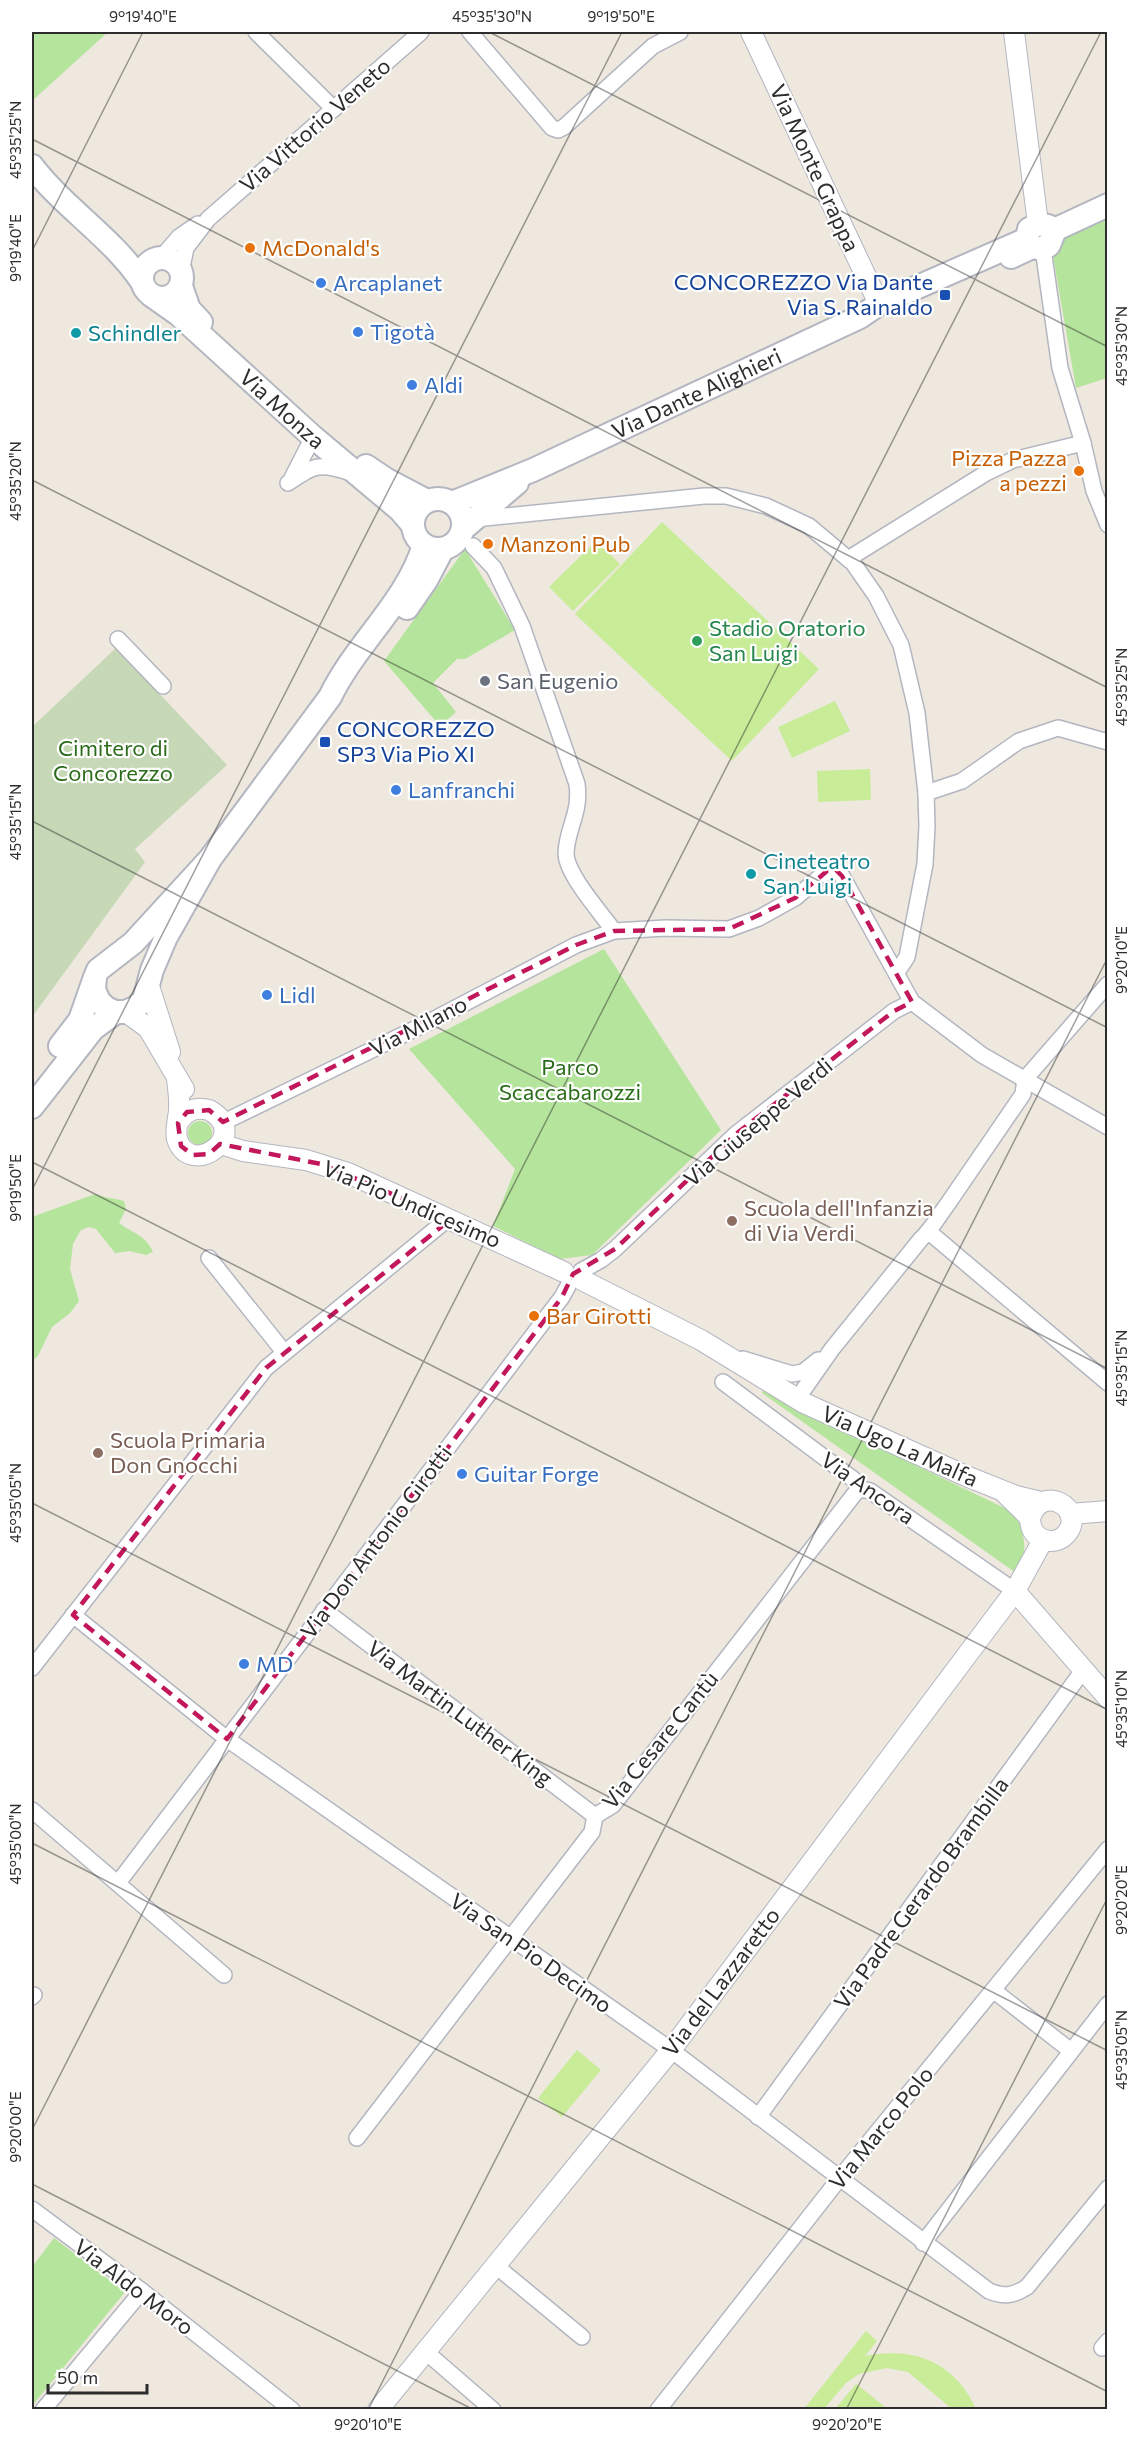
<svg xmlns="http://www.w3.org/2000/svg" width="1139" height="2441" viewBox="0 0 1139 2441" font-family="Commissioner,sans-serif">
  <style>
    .green { fill: #b5e59c }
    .cemetery { fill: #c7d8b6 }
    .pitch { fill: #c8ec98 }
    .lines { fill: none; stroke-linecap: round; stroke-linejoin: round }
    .minor-casing { stroke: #b3b6c0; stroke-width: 18 }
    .tertiary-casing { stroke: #b3b6c0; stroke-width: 22 }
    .secondary-casing { stroke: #b3b6c0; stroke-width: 26 }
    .minor { stroke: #fff; stroke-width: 15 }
    .tertiary { stroke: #fff; stroke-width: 20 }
    .secondary { stroke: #fff; stroke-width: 22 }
    .marked { fill: none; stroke: #c2185b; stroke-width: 4.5; stroke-dasharray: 12 8; stroke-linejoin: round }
    .ticks { fill: none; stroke: #2d2d2d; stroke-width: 1.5; stroke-opacity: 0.45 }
    .food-dot { fill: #e8710a; stroke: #fff; stroke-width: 2 }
    .shop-dot { fill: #3f7fe0; stroke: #fff; stroke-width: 2 }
    .transit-dot { fill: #1a4fb4; stroke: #fff; stroke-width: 2 }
    .culture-dot { fill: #0f9aa8; stroke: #fff; stroke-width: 2 }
    .leisure-dot { fill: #2e9e5b; stroke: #fff; stroke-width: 2 }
    .worship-dot { fill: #6b7280; stroke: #fff; stroke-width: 2 }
    .education-dot { fill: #8d6e63; stroke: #fff; stroke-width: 2 }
    .labels { text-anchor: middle; stroke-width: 4.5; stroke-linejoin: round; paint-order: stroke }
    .street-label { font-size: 22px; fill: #2d2d2d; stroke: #fff }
    .food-label { font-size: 22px; fill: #c56008; stroke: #fff; text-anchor: start }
    .transit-label { font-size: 22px; fill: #164399; stroke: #fff; text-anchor: end }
    .shop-label { font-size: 22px; fill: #366cbe; stroke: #fff; text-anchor: start }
    .culture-label { font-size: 22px; fill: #0d838f; stroke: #fff; text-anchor: start }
    .leisure-label { font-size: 22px; fill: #27864d; stroke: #fff; text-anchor: start }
    .worship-label { font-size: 22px; fill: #5b616d; stroke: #fff; text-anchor: start }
    .park-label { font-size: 22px; fill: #2b6c1a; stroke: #fff }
    .education-label { font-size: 22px; fill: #785e54; stroke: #fff; text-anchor: start }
    .neatline { fill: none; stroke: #2d2d2d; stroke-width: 2 }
    .ticks-label { font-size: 15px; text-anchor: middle; fill: #2d2d2d }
  </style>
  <rect width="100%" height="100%" fill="#eee8df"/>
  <g class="green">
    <path d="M32 32H108L32 101Z"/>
    <path d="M1107 214V378L1076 388 1053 256 1063 235Z"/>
    <path d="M465 549 515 630 465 659H457L433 683 456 712 440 726 384 661Z"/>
    <path d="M604 949 721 1130 592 1255 560 1259 493 1226 515 1169 409 1049Z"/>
    <circle cx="200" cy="1133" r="12"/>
    <path d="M95 1194C105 1198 114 1198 124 1201L126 1209 119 1223C132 1233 146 1235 153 1252L146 1255 130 1251 115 1253 96 1229 89 1227 81 1230 73 1244 70 1269 79 1301 70 1313 52 1327 38 1356 32 1361V1217Z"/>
    <path d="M764 1389 859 1438 1015 1513C1025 1535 1029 1552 1016 1573L762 1393Z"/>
    <path d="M54 2238 125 2292 32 2406V2267Z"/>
  </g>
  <path class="cemetery" d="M116 648 227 765 135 849 145 862 32 1017V727Z"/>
  <g class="pitch">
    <path d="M662 522 819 669 732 761 575 614Z"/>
    <path d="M596 541 620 564 573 611 549 587Z"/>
    <path d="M835 701 850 731 792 758 778 727Z"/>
    <path d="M870 769 871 800 818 802 817 771Z"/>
    <path d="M577 2050 601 2070 562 2117 538 2098Z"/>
    <path d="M866 2331 877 2341 865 2356C914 2346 955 2362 976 2409H952L908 2372 887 2368 859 2374 846 2383 824 2409H804Z"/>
    <path d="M856 2384 888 2409H835Z"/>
  </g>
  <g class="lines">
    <g class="minor-casing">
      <g id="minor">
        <path d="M256 32 334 109"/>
        <path d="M470 32 552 128 558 130 564 127 653 46 680 32"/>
        <path d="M1043 249 1060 368 1083 443 1094 491 1108 525"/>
        <path d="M161 258 179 237 198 224"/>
        <path d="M181 272 186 248 208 219 421 32"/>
        <path d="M292 478 313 437"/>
        <path d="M288 483C312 466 319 462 348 472"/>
        <path d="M475 519 704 496H726L766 506 809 526 853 563 876 596 901 645 917 713 926 793 927 826 925 864 907 957 897 972"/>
        <path d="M473 546 494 568 522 626 577 784C581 813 567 828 566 853 566 874 601 913 614 931"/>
        <path d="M848 559 986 473 1013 460 1083 443"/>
        <path d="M118 639 163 686"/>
        <path d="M926 793 962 781 1019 741 1058 728 1108 742"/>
        <path d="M1025 1079 1108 984"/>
        <path d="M222 1123 427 1023 576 945 614 931 666 928 729 929 759 918 795 898 827 871 836 870 842 876 912 1002 982 1055 1108 1127"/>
        <path d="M929 1232 1108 1383"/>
        <path d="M209 1258 284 1352"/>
        <path d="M581 1271 601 1260 615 1249 736 1134 894 1011 912 1002"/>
        <path d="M743 1359 792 1374 803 1372 818 1360"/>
        <path d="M723 1382 853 1479 862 1489 870 1491 1015 1591"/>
        <path d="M797 1399 832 1349 921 1239C931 1230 938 1217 947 1205L1023 1094 1025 1079"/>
        <path d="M324 1610 595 1816"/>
        <path d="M73 1615 227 1739 671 2050 989 2291C1004 2297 1013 2296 1027 2287L1108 2188"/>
        <path d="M32 1668 266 1368 449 1218"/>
        <path d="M32 1810 224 1975"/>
        <path d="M595 1816 613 1805 856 1492 862 1489"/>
        <path d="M118 1883 562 1297 568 1286"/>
        <path d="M993 1990 1071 2051"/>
        <path d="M32 1997 34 1995"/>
        <path d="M758 2117 1084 1669"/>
        <path d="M357 2138 592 1832 595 1816"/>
        <path d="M32 2209 142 2291 292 2410"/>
        <path d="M923 2243 1108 2004"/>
        <path d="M496 2266 582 2337"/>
        <path d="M1102 2348 1108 2341"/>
        <path d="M426 2352 493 2410"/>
        <path d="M43 2410 142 2291"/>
        <path d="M658 2410 839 2179 1108 1849"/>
      </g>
    </g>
    <g class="tertiary-casing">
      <g id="tertiary">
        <path d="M751 32 879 304"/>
        <path d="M1014 32 1038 224"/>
        <path d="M148 983 170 1052"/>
        <path d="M126 1012 148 1028 184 1089"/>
        <path d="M177 1078C178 1089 180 1100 179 1111 178 1120 175 1130 177 1139 191 1180 253 1134 209 1110 195 1106 185 1111 178 1123"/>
        <path d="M221 1144 243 1151 306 1160 348 1173 564 1272"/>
        <path d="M582 1280 701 1340 804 1403 966 1476 1016 1496 1041 1502"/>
        <path d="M1005 1493C1012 1501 1021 1508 1028 1516 1031 1520 1030 1524 1032 1529 1038 1542 1057 1546 1067 1533 1086 1509 1042 1482 1030 1518"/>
        <path d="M1070 1514 1108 1511"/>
        <path d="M1015 1591 1108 1698"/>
        <path d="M378 2410 671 2050 1015 1591 1043 1540"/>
      </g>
    </g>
    <g class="secondary-casing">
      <g id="secondary">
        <path d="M32 166C64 208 112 237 142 282"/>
        <path d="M1052 231 1108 205"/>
        <path d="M1011 257 1032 247 1043 249 1049 245 1053 235 1048 226 1038 224 1029 229 1027 239 1032 247"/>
        <circle cx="162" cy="278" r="20"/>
        <path d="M181 286 189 309 201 322"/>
        <path id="s1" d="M151 295 178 314 313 437 400 510 412 524"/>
        <path d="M366 466 387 480 427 501"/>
        <circle cx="438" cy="524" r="25"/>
        <path id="s2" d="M452 503 533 470 860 317 879 304 1027 239"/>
        <path d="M463 529 517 483"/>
        <path d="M407 608 427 579 442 550"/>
        <path d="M210 859 166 937 152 970 144 1000 135 1008 125 1012H115L106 1008 99 1001 94 990 95 977 98 970 133 943 210 859 330 697C356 643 406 603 424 545"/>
        <path d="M60 1046 80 1020 94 980"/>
        <path d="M32 1107 93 1029 116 1012"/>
      </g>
    </g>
    <use href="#minor" class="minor"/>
    <use href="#tertiary" class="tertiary"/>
    <use href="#secondary" class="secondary"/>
  </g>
  <path class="marked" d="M836 870 842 876 912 1002 894 1011 736 1134 615 1249 573 1274 562 1297 227 1739 73 1615 266 1368 451 1219 321 1164 220 1144 209 1154 193 1155 181 1146 178 1123 187 1112 209 1110 223 1122 576 945 614 931 729 929 795 898 827 871Z"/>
  <path class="ticks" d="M489 32 1108 347M32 139 1108 688M32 251 143 32M32 480 1108 1028M32 821 1108 1369M32 1162 1108 1710M32 1190 622 32M32 1503 1108 2051M32 1843 1108 2392M32 2130 1101 32M32 2184 474 2410M368 2410 1108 957M846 2410 1108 1897"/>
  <g class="food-dot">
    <circle cx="250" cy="248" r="6"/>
    <circle cx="1079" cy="471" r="6"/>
    <circle cx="488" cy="544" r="6"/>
    <circle cx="534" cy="1316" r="6"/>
  </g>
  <g class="shop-dot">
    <circle cx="321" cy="283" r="6"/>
    <circle cx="358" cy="332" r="6"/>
    <circle cx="412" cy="385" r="6"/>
    <circle cx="396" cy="790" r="6"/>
    <circle cx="267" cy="995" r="6"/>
    <circle cx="462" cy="1474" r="6"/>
    <circle cx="244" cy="1664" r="6"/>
  </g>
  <g class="transit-dot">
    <rect x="939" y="289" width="12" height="12" rx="3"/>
    <rect x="319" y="736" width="12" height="12" rx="3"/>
  </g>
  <g class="culture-dot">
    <circle cx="76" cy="333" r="6"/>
    <circle cx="751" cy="874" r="6"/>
  </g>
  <circle class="leisure-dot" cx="697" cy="641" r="6"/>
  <circle class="worship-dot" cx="485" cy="681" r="6"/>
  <g class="education-dot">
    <circle cx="732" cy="1221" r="6"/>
    <circle cx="98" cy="1453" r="6"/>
  </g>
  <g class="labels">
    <g class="street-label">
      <text transform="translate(315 125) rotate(-41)" y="8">Via Vittorio Veneto</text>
      <text transform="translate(815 168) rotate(65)" y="8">Via Monte Grappa</text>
      <text dy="8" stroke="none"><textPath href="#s2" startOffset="268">Via Dante Alighieri</textPath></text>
      <text dy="8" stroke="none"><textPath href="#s1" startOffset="174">Via Monza</textPath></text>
      <text transform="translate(418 1026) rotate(-27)" y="8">Via Milano</text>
      <text transform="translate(758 1122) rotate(-40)" y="8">Via Giuseppe Verdi</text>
      <text transform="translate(412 1204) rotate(23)" y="8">Via Pio Undicesimo</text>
      <text transform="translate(900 1446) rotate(24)" y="8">Via Ugo La Malfa</text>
      <text transform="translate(868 1488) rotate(35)" y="8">Via Ancora</text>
      <text transform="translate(376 1542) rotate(-53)" y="8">Via Don Antonio Girotti</text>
      <text transform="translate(460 1713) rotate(37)" y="8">Via Martin Luther King</text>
      <text transform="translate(660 1740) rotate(-51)" y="8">Via Cesare Cantù</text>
      <text transform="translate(921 1893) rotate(-54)" y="8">Via Padre Gerardo Brambilla</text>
      <text transform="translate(531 1953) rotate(35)" y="8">Via San Pio Decimo</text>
      <text transform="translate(721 1982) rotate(-53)" y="8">Via del Lazzaretto</text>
      <text transform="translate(881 2128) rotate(-51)" y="8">Via Marco Polo</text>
      <text transform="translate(134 2287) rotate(37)" y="8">Via Aldo Moro</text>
    </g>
    <g class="food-label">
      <text x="262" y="256">McDonald's</text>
      <text x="1067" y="466" text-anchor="end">Pizza Pazza<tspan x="1067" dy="25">a pezzi</tspan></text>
      <text x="500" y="552">Manzoni Pub</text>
      <text x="546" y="1324">Bar Girotti</text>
    </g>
    <g class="transit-label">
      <text x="933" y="290">CONCOREZZO Via Dante<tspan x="933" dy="25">Via S. Rainaldo</tspan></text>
      <text x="337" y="737" text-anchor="start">CONCOREZZO<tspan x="337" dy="25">SP3 Via Pio XI</tspan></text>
    </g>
    <g class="shop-label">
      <text x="333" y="291">Arcaplanet</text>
      <text x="370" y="340">Tigotà</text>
      <text x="424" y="393">Aldi</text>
      <text x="408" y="798">Lanfranchi</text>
      <text x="279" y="1003">Lidl</text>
      <text x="474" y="1482">Guitar Forge</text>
      <text x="256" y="1672">MD</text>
    </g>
    <g class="culture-label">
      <text x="88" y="341">Schindler</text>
      <text x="763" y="869">Cineteatro<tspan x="763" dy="25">San Luigi</tspan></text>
    </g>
    <g class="leisure-label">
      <text x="709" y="636">Stadio Oratorio<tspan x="709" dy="25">San Luigi</tspan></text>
    </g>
    <g class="worship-label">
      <text x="497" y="689">San Eugenio</text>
    </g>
    <g class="park-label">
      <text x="113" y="756">Cimitero di<tspan x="113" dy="25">Concorezzo</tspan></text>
      <text x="570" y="1075">Parco<tspan x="570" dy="25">Scaccabarozzi</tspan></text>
    </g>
    <g class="education-label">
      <text x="744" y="1216">Scuola dell'Infanzia<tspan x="744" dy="25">di Via Verdi</tspan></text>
      <text x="110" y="1448">Scuola Primaria<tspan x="110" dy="25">Don Gnocchi</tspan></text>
    </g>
  </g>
  <rect width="1139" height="2441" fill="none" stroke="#ffffff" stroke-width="66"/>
  <path d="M48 2384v9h99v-9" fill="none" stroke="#2d2d2d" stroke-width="3"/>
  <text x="57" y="2384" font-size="18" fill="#2d2d2d" stroke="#ffffff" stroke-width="4.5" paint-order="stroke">50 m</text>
  <rect x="33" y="33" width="1073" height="2375" class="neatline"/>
  <g class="ticks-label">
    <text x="143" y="22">9°19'40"E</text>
    <text x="492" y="22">45°35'30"N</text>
    <text x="621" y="22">9°19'50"E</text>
    <text transform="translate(16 140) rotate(-90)" y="5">45°35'25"N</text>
    <text transform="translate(16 248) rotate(-90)" y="5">9°19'40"E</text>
    <text transform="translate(1122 346) rotate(-90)" y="5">45°35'30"N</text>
    <text transform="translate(16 481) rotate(-90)" y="5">45°35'20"N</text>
    <text transform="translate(1122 687) rotate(-90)" y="5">45°35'25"N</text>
    <text transform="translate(16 822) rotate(-90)" y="5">45°35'15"N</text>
    <text transform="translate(1122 960) rotate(-90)" y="5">9°20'10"E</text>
    <text transform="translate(16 1188) rotate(-90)" y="5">9°19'50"E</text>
    <text transform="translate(1122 1368) rotate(-90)" y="5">45°35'15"N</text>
    <text transform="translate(16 1503) rotate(-90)" y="5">45°35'05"N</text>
    <text transform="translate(1122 1709) rotate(-90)" y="5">45°35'10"N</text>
    <text transform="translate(16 1844) rotate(-90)" y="5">45°35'00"N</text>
    <text transform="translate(1122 1900) rotate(-90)" y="5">9°20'20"E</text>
    <text transform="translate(1122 2050) rotate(-90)" y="5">45°35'05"N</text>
    <text transform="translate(16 2127) rotate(-90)" y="5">9°20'00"E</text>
    <text x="368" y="2430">9°20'10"E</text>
    <text x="847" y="2430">9°20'20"E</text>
  </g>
</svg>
